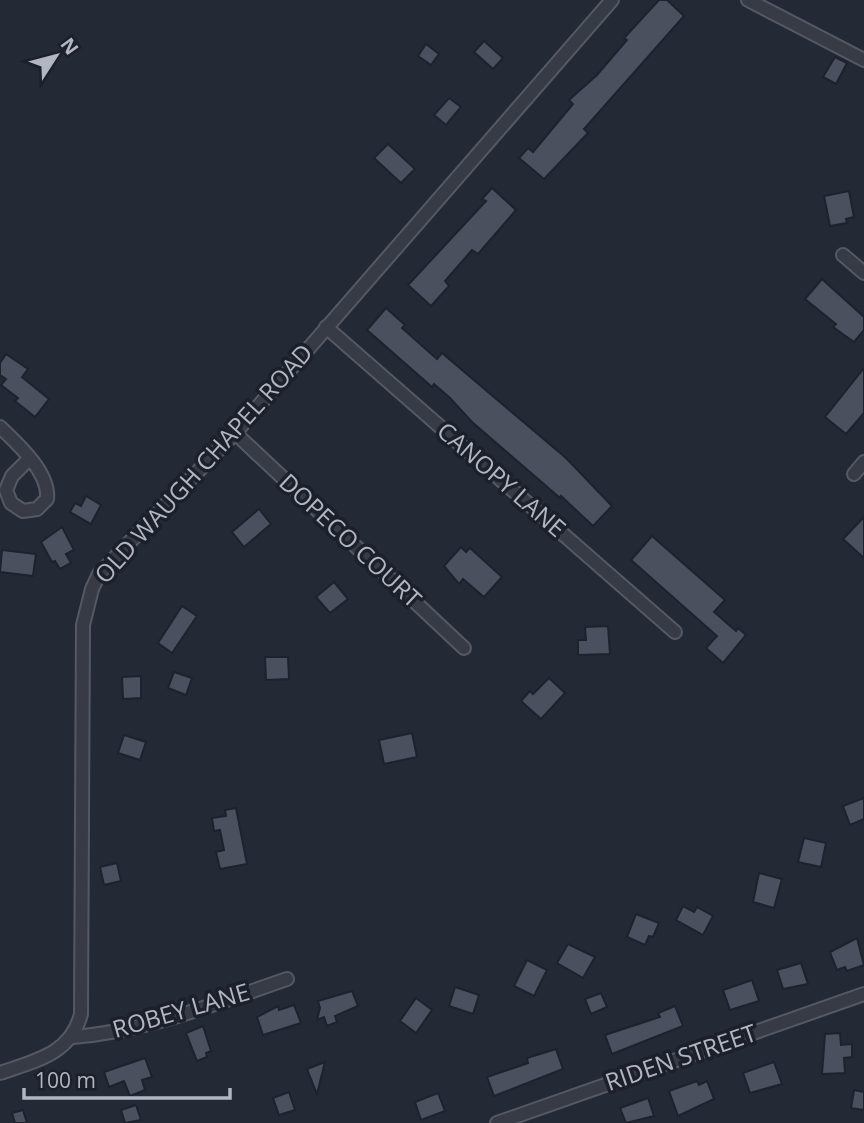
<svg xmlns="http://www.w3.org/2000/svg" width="864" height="1123" viewBox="0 0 864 1123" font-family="'Open Sans',sans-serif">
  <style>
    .building { fill: #4a505e; stroke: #1e222c; stroke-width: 2 }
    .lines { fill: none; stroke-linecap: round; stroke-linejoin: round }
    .minor-casing { stroke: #545963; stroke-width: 16 }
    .minor { stroke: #363b46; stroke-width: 12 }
    .labels { text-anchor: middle; stroke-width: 7; stroke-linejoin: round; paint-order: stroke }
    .street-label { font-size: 24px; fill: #b1b6c2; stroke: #1c202a }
  </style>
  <rect width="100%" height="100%" fill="#232935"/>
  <g class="building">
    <path d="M659 0H667L684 16 584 129 588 133 544 179 519 158 528 148 533 152 573 104 569 100 597 75 627 40 624 38Z"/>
    <path d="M484 41 503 58 493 69 474 52Z"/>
    <path d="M426 44 439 54 431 65 418 56Z"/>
    <path d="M835 57 847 63 836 84 823 77Z"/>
    <path d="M449 98 461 107 446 125 434 115Z"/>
    <path d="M388 144 415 169 401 183 374 158Z"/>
    <path d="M492 188 516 210 478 254 472 250 445 281 449 286 431 306 408 285 486 201 482 199Z"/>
    <path d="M849 191 854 217 846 219 847 223 830 226 824 196Z"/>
    <path d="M822 279 864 317V330L854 342 833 327 836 324 805 299Z"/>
    <path d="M386 308 405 325 402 328 437 359 442 353 566 458 612 506 593 526 561 496 560 498 472 422 450 398 434 384 432 387 367 330Z"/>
    <path d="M6 354 28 369 22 377 49 399 35 417 15 401 18 398 1 385 6 379 0 375V363Z"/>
    <path d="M864 368V413L846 434 825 417Z"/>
    <path d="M86 496 101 505 91 524 70 512 75 503 81 506Z"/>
    <path d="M259 509 271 524 244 547 232 532Z"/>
    <path d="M864 517V558L843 539Z"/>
    <path d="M62 527 74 550 66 554 71 563 60 569 55 561 52 562 41 542Z"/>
    <path d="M652 536 725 600 714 612 736 631 738 628 746 635 723 663 706 648 717 636 631 560Z"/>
    <path d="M461 547 466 552 470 548 502 577 484 597 463 579 459 584 444 566Z"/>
    <path d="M2 550 36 554 33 576 0 572Z"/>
    <path d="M334 582 348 599 330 613 316 597Z"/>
    <path d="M182 606 197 616 172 653 158 643Z"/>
    <path d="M608 626 610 654 578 655V640H586L585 627Z"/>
    <path d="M265 657H288L289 679 266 680Z"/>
    <path d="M174 672 192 678 186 695 168 688Z"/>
    <path d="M141 676V698L123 699 122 677Z"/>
    <path d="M549 678 565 693 541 719 521 701 530 691 533 694Z"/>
    <path d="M412 733 417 757 384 764 379 740Z"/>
    <path d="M124 735 146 742 140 760 118 753Z"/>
    <path d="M864 798V819L850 825 843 806Z"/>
    <path d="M236 808 247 864 220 869 216 852 224 850 220 830 214 831 212 818 226 816 225 810Z"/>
    <path d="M804 838 826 843 821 867 798 862Z"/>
    <path d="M117 863 121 881 104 885 100 867Z"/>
    <path d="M759 873 782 879 774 908 753 902Z"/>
    <path d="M683 906 694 912 697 907 713 916 703 935 676 920Z"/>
    <path d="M636 914 659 923 653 937 649 936 645 945 627 937Z"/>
    <path d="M857 938 864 965 847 971 845 967 837 970 830 952Z"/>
    <path d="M568 944 595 957 583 978 557 963Z"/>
    <path d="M527 960 547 970 534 996 514 986Z"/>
    <path d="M801 963 808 984 783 989 777 970Z"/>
    <path d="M752 980 759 1001 730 1010 723 990Z"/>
    <path d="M455 987 479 995 473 1014 449 1006Z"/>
    <path d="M352 991 358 1006 335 1016 337 1022 327 1026 324 1017 317 1020 320 1008 318 1001Z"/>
    <path d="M601 993 607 1007 591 1014 585 999Z"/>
    <path d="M416 998 432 1010 416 1033 400 1021Z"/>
    <path d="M294 1005 301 1023 263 1035 257 1017 278 1006 279 1010Z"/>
    <path d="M675 1006 683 1026 612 1054 605 1035 660 1017 658 1013Z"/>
    <path d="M203 1026 211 1051 206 1053 207 1057 197 1061 186 1033Z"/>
    <path d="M840 1033 841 1045 852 1044V1057L844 1058 845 1073 822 1074 825 1034Z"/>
    <path d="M556 1049 563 1069 494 1096 487 1077 528 1063 527 1058Z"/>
    <path d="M145 1058 152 1077 142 1080 145 1090 130 1096 124 1081 109 1087 104 1072Z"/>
    <path d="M325 1062 317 1094 307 1069Z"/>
    <path d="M774 1062 782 1084 750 1093 743 1073Z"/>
    <path d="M697 1081 699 1085 707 1081 714 1099 678 1116 669 1091Z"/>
    <path d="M854 1090 864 1092V1110L851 1108Z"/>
    <path d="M289 1092 295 1110 279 1115 273 1098Z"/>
    <path d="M438 1093 445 1111 421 1120 415 1102Z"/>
    <path d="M648 1098 654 1116 626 1123 620 1108Z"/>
    <path d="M136 1105 141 1120 125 1123 121 1110Z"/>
    <path d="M23 1110 27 1123H15L12 1113Z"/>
  </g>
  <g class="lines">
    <g class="minor-casing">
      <g id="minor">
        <path d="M748 0 864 60"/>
        <path d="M843 255 864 273"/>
        <path d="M326 327 675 632"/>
        <path d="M0 427C18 444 50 473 47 499L37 509 23 511 11 503 6 490 12 476 28 460"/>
        <path d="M235 433 464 648"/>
        <path d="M854 474 864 462"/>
        <path d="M73 1037C148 1031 217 1003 287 979"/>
        <path d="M0 1073C35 1061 71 1054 81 1014L83 625 92 589 99 574 235 433 612 0"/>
        <path d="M497 1123 864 994"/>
      </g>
    </g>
    <use href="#minor" class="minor"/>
  </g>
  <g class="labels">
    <g class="street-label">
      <text transform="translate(204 464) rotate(-48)" y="8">OLD WAUGH CHAPEL ROAD</text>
      <text transform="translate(501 480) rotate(41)" y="8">CANOPY LANE</text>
      <text transform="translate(350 541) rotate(43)" y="8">DOPECO COURT</text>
      <text transform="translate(181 1011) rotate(-16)" y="8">ROBEY LANE</text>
      <text transform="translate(681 1058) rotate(-19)" y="8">RIDEN STREET</text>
    </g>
  </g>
  <g transform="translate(56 56) rotate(54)" stroke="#1c202a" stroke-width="5" paint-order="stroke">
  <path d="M0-5L12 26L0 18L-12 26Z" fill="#b1b6c2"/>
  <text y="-10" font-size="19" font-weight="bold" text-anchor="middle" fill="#b1b6c2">N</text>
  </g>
  <path d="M24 1088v10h206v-10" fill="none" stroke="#b1b6c2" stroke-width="3.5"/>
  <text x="35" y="1088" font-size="21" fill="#b1b6c2" stroke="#1c202a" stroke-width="5" paint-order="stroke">100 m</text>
</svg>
